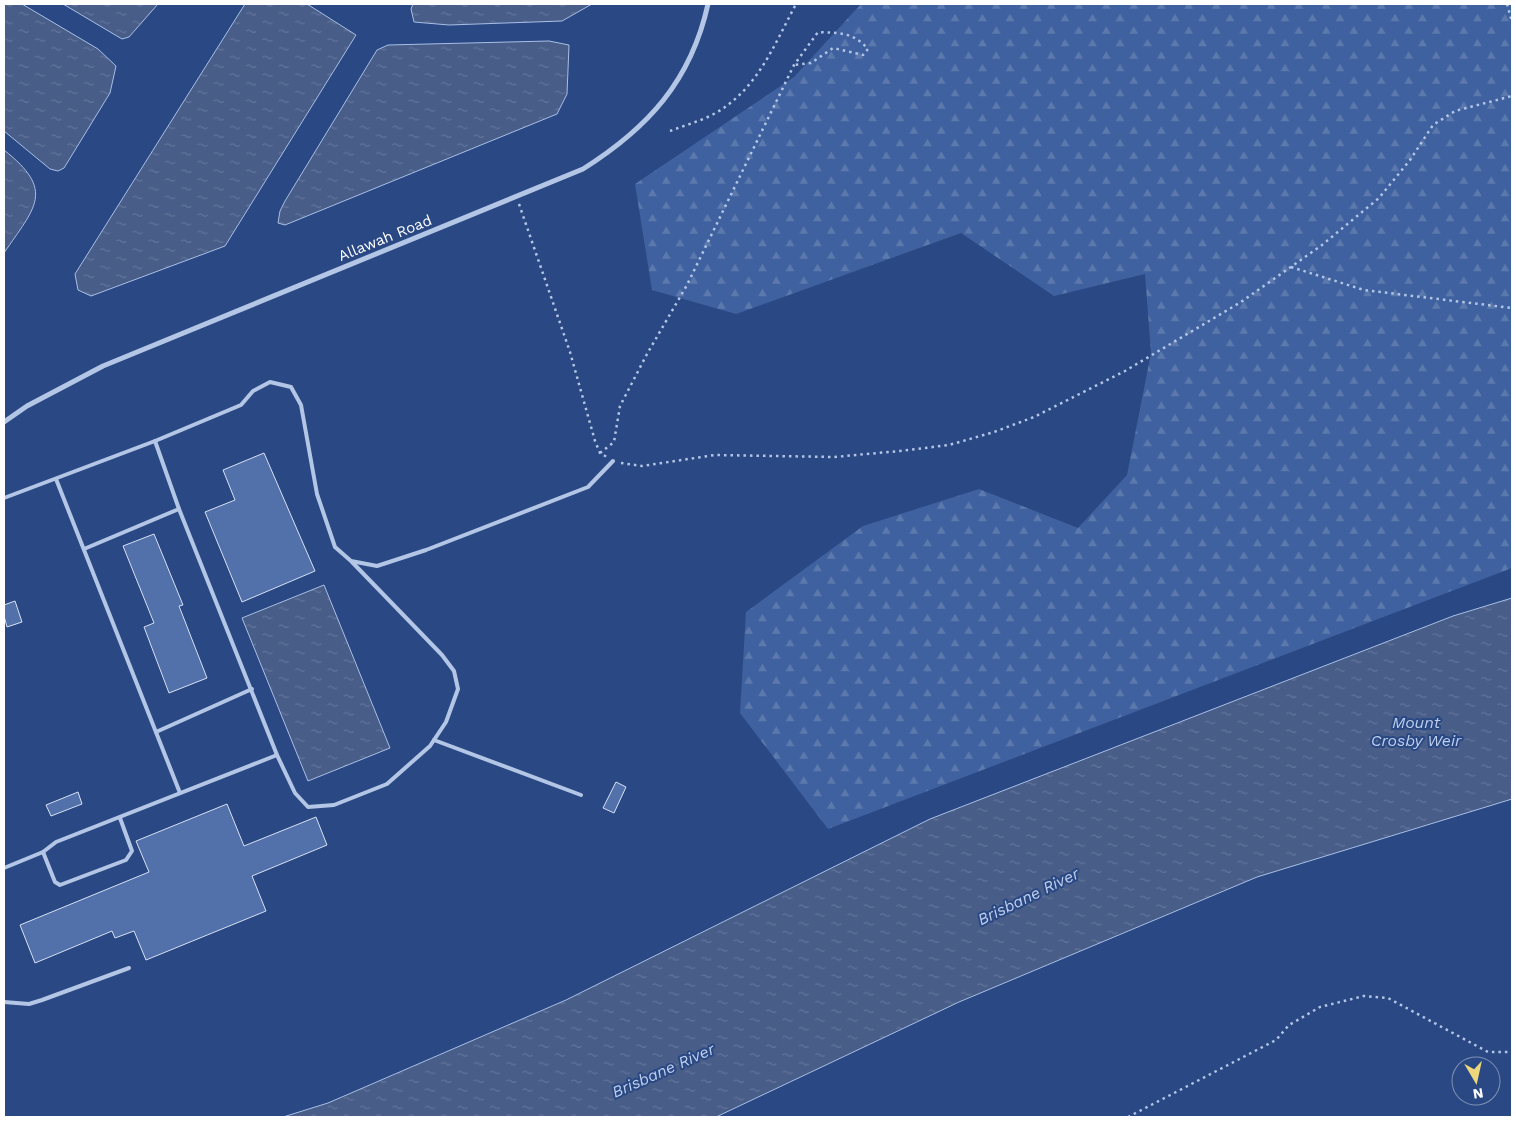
<svg xmlns="http://www.w3.org/2000/svg" width="1516" height="1121" viewBox="0 0 1516 1121" font-family="'Work Sans',sans-serif">
  <style>
    .forest { fill: url(#forest-firs) }
    .water { fill: url(#water-ripples); stroke: #a8bfe6 }
    .building { fill: #5271ab; stroke: #d6e1f5 }
    .lines { fill: none; stroke-linecap: round; stroke-linejoin: round }
    .path { stroke: #b3c6e6; stroke-width: 2.5; stroke-dasharray: 2.5 4; stroke-linecap: butt }
    .service { stroke: #b3c6e6; stroke-width: 4 }
    .minor { stroke: #b3c6e6; stroke-width: 5 }
    .labels { text-anchor: middle; stroke-width: 4; stroke-linejoin: round; paint-order: stroke }
    .street-label { font-size: 15px; fill: #fff; stroke: #2a4883 }
    .water-label { font-size: 16px; font-style: italic; fill: #bfd0ee; stroke: #2a4883 }
  </style>
  <defs>
    <pattern id="forest-firs" width="22" height="20" patternUnits="userSpaceOnUse" patternTransform="scale(1.25)"><rect width="22" height="20" fill="#3f619f"/><path d="M5 1l3.5 6h-7zM16 11l3.5 6h-7z" fill="#5c79ad"/></pattern>
    <pattern id="water-ripples" width="26" height="14" patternUnits="userSpaceOnUse" patternTransform="scale(1.25)"><rect width="26" height="14" fill="#485d88"/><path d="M2 4q2-2 4 0t4 0M15 11q2-2 4 0t4 0" fill="none" stroke="#63759a"/></pattern>
  </defs>
  <rect width="100%" height="100%" fill="#2a4883"/>
  <path class="forest" d="M861 4H1512V568L828 829 740 713 746 612 863 526 979 489 1078 528 1127 475 1151 353 1145 274 1054 296 961 233 736 314 652 290 635 184 794 77Z"/>
  <g class="water">
    <path d="M4 4H22L98 49 116 66 110 93 64 168 58 171 50 169 4 131Z"/>
    <path d="M63 4H158L129 37 122 39Z"/>
    <path d="M245 4H307L356 35 225 246 91 296 78 290 75 274Z"/>
    <path d="M413 4H592L562 21 449 25 414 22 411 9Z"/>
    <path d="M549 41 569 45 567 94 557 114 285 225 278 223 280 211 285 201 377 50 388 45Z"/>
    <path d="M4 150C56 191 35 207 4 253Z"/>
    <path d="M324 585 390 748 308 781 242 618Z"/>
    <path d="M1512 598V799L1257 877 959 1002 716 1117H283L328 1103 566 1000 930 819 1453 616Z"/>
  </g>
  <g class="building">
    <path d="M264 453 315 571 242 602 205 512 235 500 223 470Z"/>
    <path d="M154 534 183 605 179 606 207 678 169 693 144 627 154 623 123 546Z"/>
    <path d="M15 601 22 622 7 627 4 616V605Z"/>
    <path d="M616 782 626 787 614 813 603 808Z"/>
    <path d="M78 792 82 804 51 816 46 805Z"/>
    <path d="M227 804 244 846 316 817 327 845 252 876 266 911 146 960 134 931 115 938 112 931 35 963 20 925 149 872 136 841Z"/>
  </g>
  <g class="lines">
    <g class="path">
      <path d="M1507 4 1512 22"/>
      <path d="M670 131C683 126 697 122 710 116 756 93 773 47 796 4"/>
      <path d="M519 204 570 352 595 441 600 453 607 457"/>
      <path d="M1291 267 1364 290 1512 308"/>
      <path d="M600 453 614 442 620 406 647 354 687 285 794 65 818 32C839 33 853 32 868 49L863 55 833 48 811 63 794 65"/>
      <path d="M621 463 642 466 715 455 834 457 900 451 949 445 994 432 1034 417 1125 371 1241 302 1322 245 1379 198 1410 160 1433 125 1455 111 1512 96"/>
      <path d="M1128 1117 1276 1040 1289 1025 1320 1007 1364 996 1388 998 1488 1052H1512"/>
    </g>
    <g class="service">
      <path d="M155 441 179 509 277 755 295 793 308 807 334 805 387 784 430 746 446 722 458 689 454 671 442 655 352 562"/>
      <path d="M56 479 180 793"/>
      <path d="M4 498 155 441 241 405 253 391 270 382 291 387 301 405 317 494 335 547 351 561 377 566 426 550 588 487 613 461"/>
      <path d="M84 549 179 509"/>
      <path d="M156 732 252 689"/>
      <path d="M434 740 581 795"/>
      <path d="M43 852 55 882 60 885 126 860 132 851 120 818"/>
      <path d="M4 868 43 852 56 842 277 755"/>
      <path d="M4 1002 29 1004 42 1000 129 968"/>
    </g>
    <path class="minor" d="M4 422 27 406 103 366 583 169C648 128 691 81 708 4"/>
  </g>
  <g class="labels">
    <g class="street-label">
      <text transform="translate(385 238) rotate(-22)" y="5">Allawah Road</text>
    </g>
    <g class="water-label">
      <text x="1416" y="728">Mount<tspan x="1416" dy="18">Crosby Weir</tspan></text>
      <text transform="translate(1028 896) rotate(-26)" y="6">Brisbane River</text>
      <text transform="translate(663 1070) rotate(-24)" y="6">Brisbane River</text>
    </g>
  </g>
  <rect width="1516" height="1121" fill="none" stroke="#ffffff" stroke-width="10"/>
  <g transform="translate(1476 1081) rotate(171)"><circle r="24" fill="#2a4883" stroke="#7f91b5"/>
  <path d="M0-4L9 19L0 12L-9 19Z" fill="#edd67b"/>
  <text y="-8" font-size="14" font-weight="bold" text-anchor="middle" fill="#ffffff">N</text>
  </g>
</svg>
